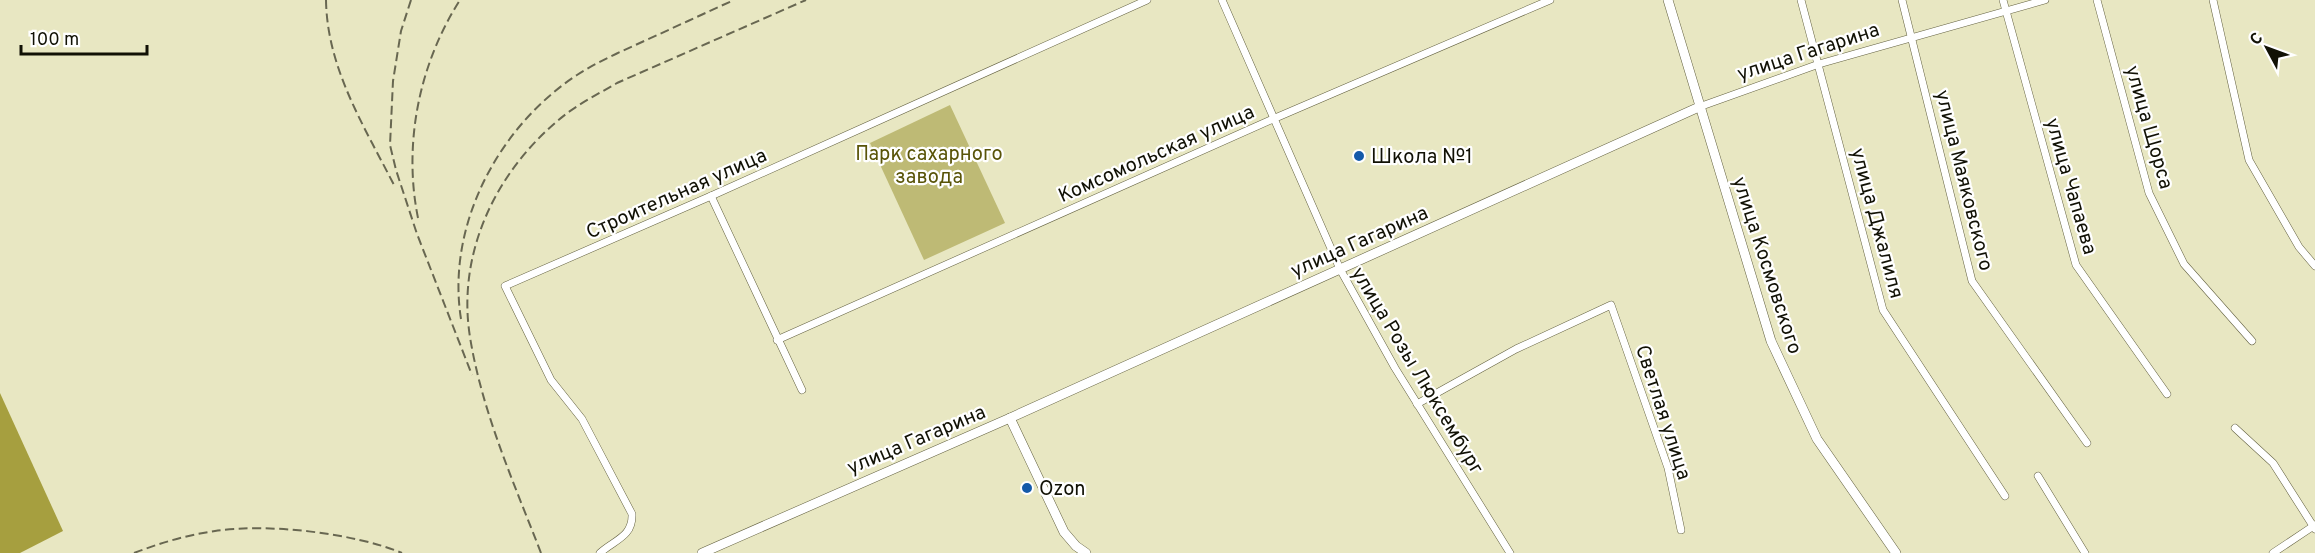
<svg xmlns="http://www.w3.org/2000/svg" width="2315" height="553" viewBox="0 0 2315 553" font-family="Overpass,sans-serif">
  <style>
    .green { fill: #beba75 }
    .water { fill: #a69f3f }
    .lines { fill: none; stroke-linecap: round; stroke-linejoin: round }
    .street-casing { stroke: #636140; stroke-width: 8 }
    .secondary-casing { stroke: #636140; stroke-width: 10 }
    .street { stroke: #fff; stroke-width: 7 }
    .secondary { stroke: #fff; stroke-width: 9 }
    .rail { stroke: #686751; stroke-width: 2; stroke-dasharray: 9 4.5; stroke-linecap: butt }
    .poi-dot { fill: #145aa9; stroke: #fff; stroke-width: 2 }
    .labels { text-anchor: middle; stroke-width: 4.5; stroke-linejoin: round; paint-order: stroke }
    .street-label { font-size: 20px; fill: #111105; stroke: #fff }
    .park-label { font-size: 20px; fill: #595408; stroke: #fff }
    .poi-label { font-size: 20px; fill: #111105; stroke: #fff; text-anchor: start }
  </style>
  <rect width="100%" height="100%" fill="#e8e7c2"/>
  <path class="green" d="M950 105 1005 223 924 260 870 143Z"/>
  <path class="water" d="M0 393 63 531 20 553H0Z"/>
  <g class="lines">
    <g class="street-casing">
      <g id="street">
        <path d="M1222 0 1340 269 1395 368 1510 553"/>
        <path d="M1801 0 1883 310 2005 496"/>
        <path d="M1902 0 1972 281 2087 443"/>
        <path d="M2003 0 2076 265 2167 394"/>
        <path d="M2097 0 2149 193 2184 264 2252 341"/>
        <path d="M2213 0 2249 160 2299 247 2315 266"/>
        <path d="M1699 107 1819 64 2045 0"/>
        <path d="M711 196 802 390"/>
        <path d="M777 340 1273 119 1550 0"/>
        <path d="M1417 404 1516 349 1611 305 1668 468 1681 530"/>
        <path d="M2235 428 2273 463 2315 529"/>
        <path d="M2038 476 2085 553"/>
        <path d="M600 553C614 540 633 537 632 514L582 419 551 380 505 286 711 196 1147 0"/>
        <path d="M2273 553 2315 525"/>
      </g>
    </g>
    <g class="secondary-casing">
      <g id="secondary">
        <path d="M1668 0 1771 341 1817 439 1896 553"/>
        <path d="M1010 418 1064 532 1076 546 1086 553"/>
        <path d="M702 553 1010 418 1699 107"/>
      </g>
    </g>
    <use href="#street" class="street"/>
    <use href="#secondary" class="secondary"/>
    <g class="rail">
      <path d="M326 0C327 68 364 126 394 185"/>
      <path d="M411 0 401 31 393 81 390 145 396 170 417 234 472 375"/>
      <path d="M418 218C403 144 419 64 460 0"/>
      <path d="M461 319C446 225 499 126 577 75 597 62 620 52 642 42 673 28 703 14 734 0"/>
      <path d="M134 553C160 543 187 535 215 531 267 523 354 533 402 553"/>
      <path d="M541 553C514 483 482 412 470 337 456 250 499 166 566 114 582 102 600 93 617 83L806 0"/>
    </g>
  </g>
  <g class="poi-dot">
    <circle cx="1359" cy="156" r="6"/>
    <circle cx="1027" cy="488" r="6"/>
  </g>
  <g class="labels">
    <g class="street-label">
      <text transform="translate(1808 51) rotate(-18)" y="7">улица Гагарина</text>
      <text transform="translate(2150 127) rotate(74)" y="7">улица Щорса</text>
      <text transform="translate(1156 153) rotate(-24)" y="7">Комсомольская улица</text>
      <text transform="translate(1965 180) rotate(76)" y="7">улица Маяковского</text>
      <text transform="translate(2072 186) rotate(74)" y="7">улица Чапаева</text>
      <text transform="translate(676 193) rotate(-24)" y="7">Строительная улица</text>
      <text transform="translate(1878 223) rotate(75)" y="7">улица Джалиля</text>
      <text transform="translate(1359 241) rotate(-24)" y="7">улица Гагарина</text>
      <text transform="translate(1768 265) rotate(72)" y="7">улица Космовского</text>
      <text transform="translate(1418 370) rotate(59)" y="7">улица Розы Люксембург</text>
      <text transform="translate(1664 412) rotate(72)" y="7">Светлая улица</text>
      <text transform="translate(916 439) rotate(-23)" y="7">улица Гагарина</text>
    </g>
    <g class="park-label">
      <text x="929" y="160">Парк сахарного<tspan x="929" dy="23">завода</tspan></text>
    </g>
    <g class="poi-label">
      <text x="1371" y="163">Школа №1</text>
      <text x="1039" y="495">Ozon</text>
    </g>
  </g>
  <g transform="translate(2267 48) rotate(311)" stroke="#ffffff" stroke-width="4.5" paint-order="stroke">
  <path d="M0-4.5L10 22L0 15L-10 22Z" fill="#111105"/>
  <text y="-9" font-size="16" font-weight="bold" text-anchor="middle" fill="#111105">С</text>
  </g>
  <path d="M21 45v9h126v-9" fill="none" stroke="#111105" stroke-width="3"/>
  <text x="30" y="45" font-size="18" fill="#111105" stroke="#ffffff" stroke-width="4.5" paint-order="stroke">100 m</text>
</svg>
